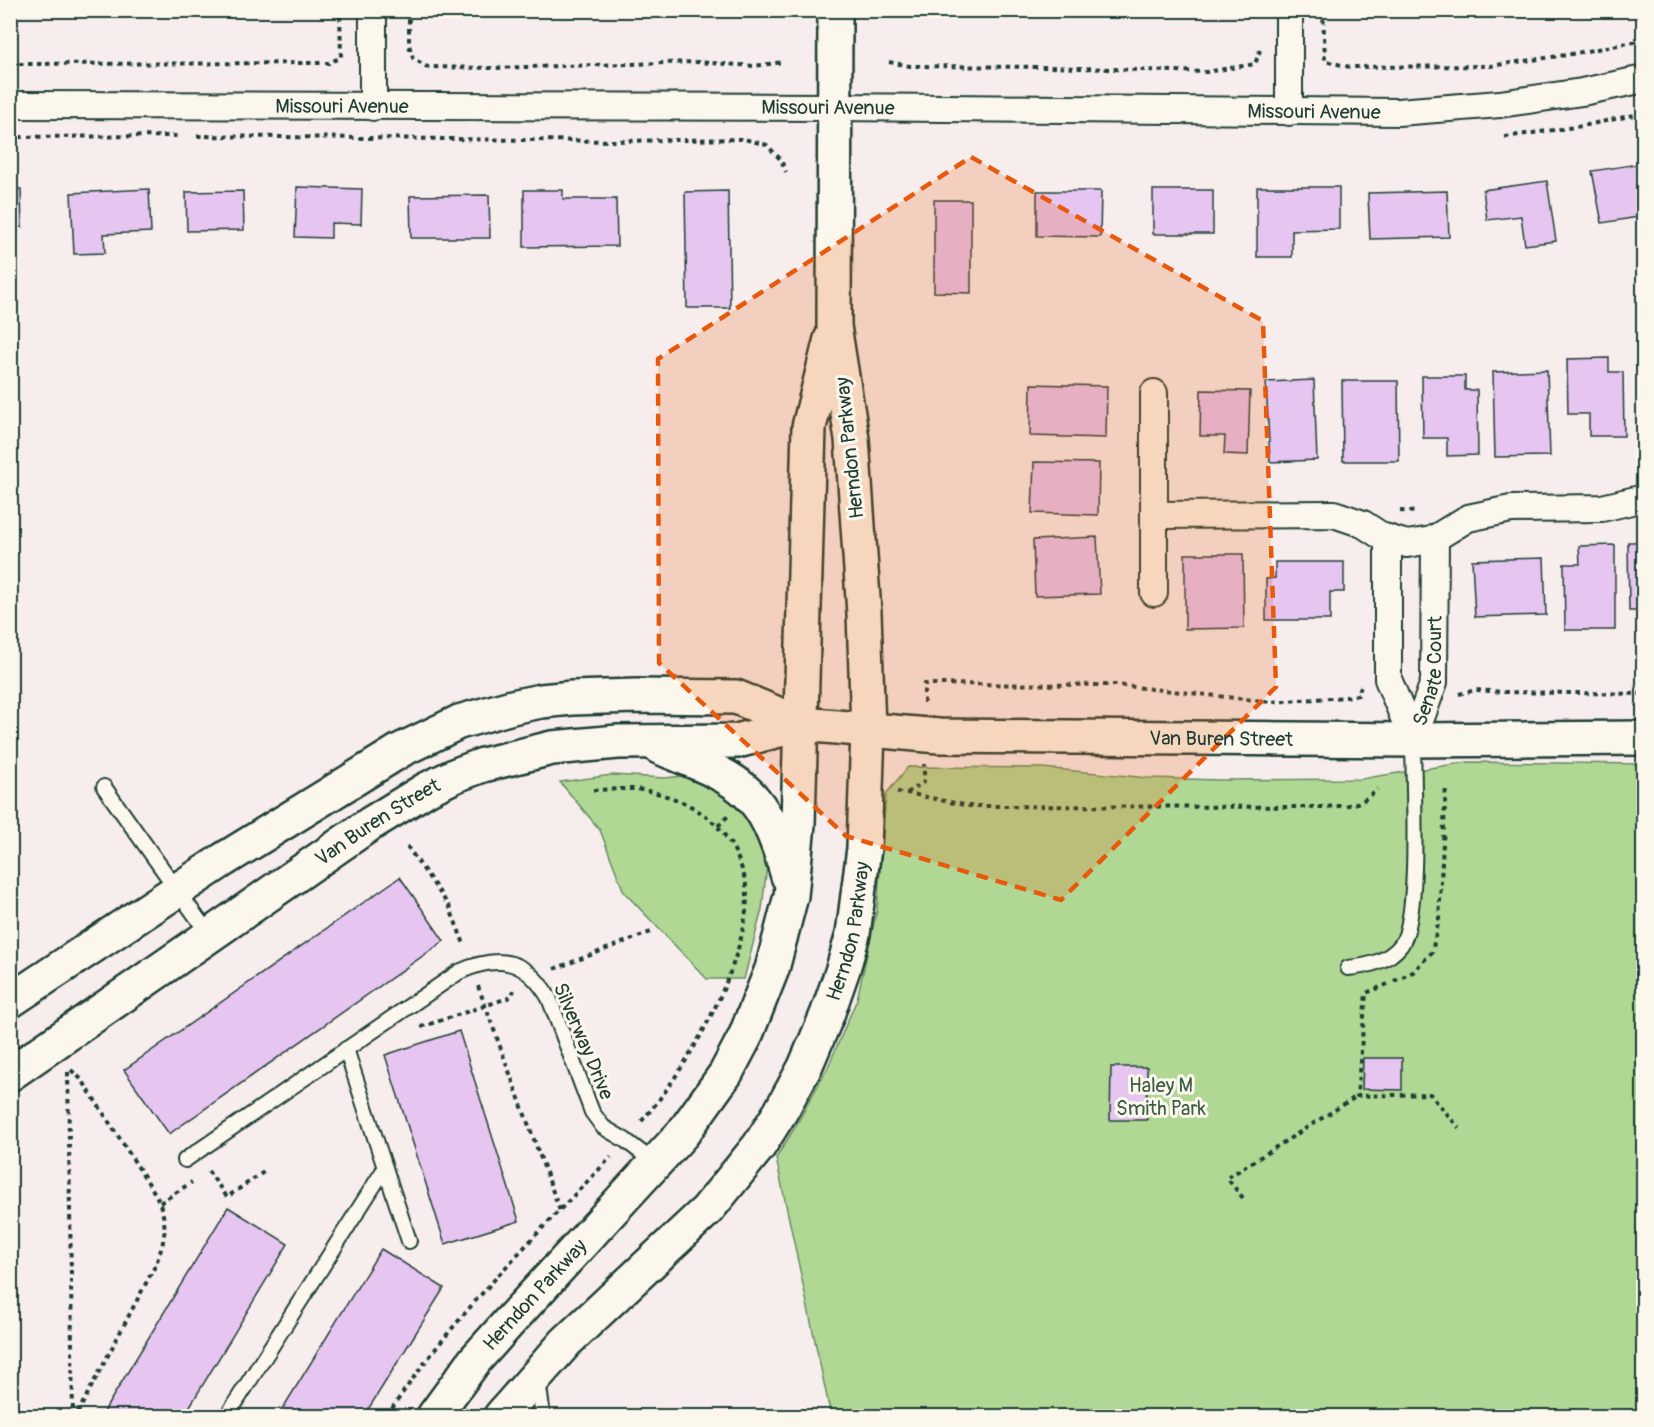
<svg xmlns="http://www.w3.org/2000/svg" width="1654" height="1427" viewBox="0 0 1654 1427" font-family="Pangolin,sans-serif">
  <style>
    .green { fill: #b0d894; stroke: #688a64; stroke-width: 1.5 }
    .building { fill: #e6c5f1; stroke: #1f3d34; stroke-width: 1.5 }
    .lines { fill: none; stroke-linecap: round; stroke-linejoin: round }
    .service-casing { stroke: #1f3d34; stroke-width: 18 }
    .minor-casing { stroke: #1f3d34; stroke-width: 30 }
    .secondary-casing { stroke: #1f3d34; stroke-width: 38 }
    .path { stroke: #1f3d34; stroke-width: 4; stroke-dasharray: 4.5 4.5; stroke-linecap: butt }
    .service { stroke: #fbf7ec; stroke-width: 14 }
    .minor { stroke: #fbf7ec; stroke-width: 26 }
    .secondary { stroke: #fbf7ec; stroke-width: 33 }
    .marked { fill: #e8590c; fill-opacity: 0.2; stroke: #e8590c; stroke-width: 4.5; stroke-dasharray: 12 8; stroke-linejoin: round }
    .labels { text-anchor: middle; stroke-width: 6; stroke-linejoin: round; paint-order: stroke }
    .street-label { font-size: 20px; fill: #1f3d34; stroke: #fbf7ec }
    .park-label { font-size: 20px; fill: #3c5c47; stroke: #fbf7ec }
  </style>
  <rect width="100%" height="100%" fill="#f7eded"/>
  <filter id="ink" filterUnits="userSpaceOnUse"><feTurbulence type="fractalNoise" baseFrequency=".0167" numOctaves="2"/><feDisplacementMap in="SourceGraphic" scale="12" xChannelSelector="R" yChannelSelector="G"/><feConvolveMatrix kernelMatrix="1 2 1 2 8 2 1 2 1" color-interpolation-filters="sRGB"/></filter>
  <g filter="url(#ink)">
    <g class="green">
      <path d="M1468 762 1643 764V1416H831L776 1158 795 1127 828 1067 857 999 877 910 886 794 908 767 1043 768 1149 778 1221 780 1360 779Z"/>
      <path d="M699 774 743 779 768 856 762 909 744 979H707L624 892 600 830 560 782 612 775 665 778Z"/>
    </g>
    <g class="building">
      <path d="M457 10H558L457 15Z"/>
      <rect x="951" y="10" width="96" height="4"/>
      <path d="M1644 163V216L1602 223 1592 171Z"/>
      <path d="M1547 181 1556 241 1525 245 1521 216 1487 220 1483 190Z"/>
      <path d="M297 187 362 189 361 224 331 223V238L295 237Z"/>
      <path d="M1257 187H1339V229L1292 230V257H1257Z"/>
      <path d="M10 189H21L22 227 10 228Z"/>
      <path d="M149 189 151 232 104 234 105 253 74 254 71 193Z"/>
      <path d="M524 190H563V199H616L617 246 524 247Z"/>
      <rect x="1153" y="190" width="60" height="44"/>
      <path d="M243 191 244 230 187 231 186 192Z"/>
      <path d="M728 191 730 308H687L685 192Z"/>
      <path d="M1037 191H1101L1100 237 1037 236Z"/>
      <path d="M1447 191 1449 237 1370 239 1368 193Z"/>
      <path d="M489 195 490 238H411L410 196Z"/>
      <path d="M934 200H971V293L934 292Z"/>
      <path d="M1609 358V372H1623L1624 436H1589V414H1568L1567 359Z"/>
      <path d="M1547 370 1550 456 1495 457 1493 372Z"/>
      <path d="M1422 376H1465V390H1477L1478 455 1447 456V438H1423Z"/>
      <path d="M1314 380 1317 460 1270 462 1266 382Z"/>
      <path d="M1342 381H1398L1399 461H1343Z"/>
      <path d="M1031 384 1107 386 1106 438 1030 436Z"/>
      <path d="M1201 390 1250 391 1248 455 1224 454 1225 436H1200Z"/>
      <path d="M1034 462 1099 463 1098 515 1032 513Z"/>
      <path d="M1097 537 1100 594 1035 596 1033 540Z"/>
      <path d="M1628 542H1644V611H1629Z"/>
      <path d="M1615 545V630H1565L1564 564H1580L1579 546Z"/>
      <path d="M1185 554H1243L1244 628 1185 629Z"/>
      <path d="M1544 558 1546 615 1475 617 1472 560Z"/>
      <path d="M1275 562H1344V592H1330V620H1266V579L1275 578Z"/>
      <path d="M400 877 444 941 169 1134 124 1070Z"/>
      <path d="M459 1031 519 1221 445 1244 385 1055Z"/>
      <path d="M1363 1058H1402V1090L1362 1089Z"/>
      <path d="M1111 1067H1147V1120H1110Z"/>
      <path d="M228 1207 288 1244 184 1416H101Z"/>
      <path d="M381 1249 444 1288 364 1416H278Z"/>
    </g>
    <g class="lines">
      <g class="service-casing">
        <g id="service">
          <path d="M104 787 210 936"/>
          <path d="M1348 968C1367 966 1388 962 1401 945 1421 918 1413 779 1413 740"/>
          <path d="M346 1049 409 1241"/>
          <path d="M185 1160 459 972C499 954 526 959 549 998L592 1112 603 1127 625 1140 655 1163"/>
          <path d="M538 1380 543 1416"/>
          <path d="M227 1416 385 1168"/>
        </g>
      </g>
      <g class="minor-casing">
        <g id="minor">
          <path id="s1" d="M10 105 835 107 1398 112 1500 104 1582 92 1644 79"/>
          <path d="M373 107V10"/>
          <path d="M1289 112V10"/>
          <path d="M1154 515 1334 514 1363 524 1383 537 1407 544 1432 540 1468 518 1511 509 1602 508 1644 498"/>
          <path d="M1388 538V679L1413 740"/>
          <path d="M1154 593V393"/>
          <path id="s2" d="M1413 740 1434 682 1435 538"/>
        </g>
      </g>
      <g class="secondary-casing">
        <g id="secondary">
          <path d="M659 747C741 781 762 785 788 876"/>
          <path id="s3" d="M10 1001 223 860 401 750 459 722 512 707 541 701 572 698 636 696 736 697 802 724 939 736 1413 740 1644 738"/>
          <path id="s4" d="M10 1074 370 824 427 789 456 775 483 765 552 748 618 742 737 741 802 724"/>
          <path id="s5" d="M434 1416 475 1360 510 1321 683 1133 726 1073 745 1037 772 969 791 896 798 824 809 427 831 339"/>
          <path id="s6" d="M501 1416 566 1342 707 1210 759 1146 781 1111 805 1067 827 1015 843 969 853 934 864 848 868 730 864 613 852 439 834 326 835 10"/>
        </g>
      </g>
      <g class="path">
        <path d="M409 10V45L413 58 427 67 493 68 697 62 754 66 783 62"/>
        <path d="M1323 10 1325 61 1350 67 1490 66 1566 55 1644 40"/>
        <path d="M889 62 910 66 1048 67 1206 72 1255 64 1260 50"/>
        <path d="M10 64 329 63 341 57 340 10"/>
        <path d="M197 136 615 141 744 139 767 145 781 160 786 172"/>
        <path d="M10 137 181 136"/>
        <path d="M1505 137 1582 126 1644 113"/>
        <path d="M1400 511 1416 512"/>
        <path d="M1459 694 1476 690 1503 692 1644 694"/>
        <path d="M924 703V684L1117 685 1271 702 1346 697 1358 695 1361 686"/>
        <path d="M593 790C611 790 630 787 648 791 685 799 718 817 735 852 741 865 747 881 747 896 746 967 686 1072 639 1124"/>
        <path d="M897 792 907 793 969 806 1325 807C1349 805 1360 807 1377 789"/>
        <path d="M907 793 924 782V764"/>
        <path d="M718 826 728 816"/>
        <path d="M407 846 449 906 464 944"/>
        <path d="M554 969 651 932"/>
        <path d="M1394 981 1413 972 1432 952 1439 919 1446 786"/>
        <path d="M1388 984 1366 993 1357 1096 1430 1094 1459 1128"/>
        <path d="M478 986 560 1211"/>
        <path d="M421 1027 511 997 514 990"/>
        <path d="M71 1070 82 1080 156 1195C169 1223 166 1240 154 1268L76 1416"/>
        <path d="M68 1072 73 1416"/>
        <path d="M208 1171 227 1197 265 1171"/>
        <path d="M1243 1198 1227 1178 1357 1096"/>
        <path d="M160 1203 192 1182"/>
        <path d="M387 1416C449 1321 532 1239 611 1157"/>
      </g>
      <use href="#service" class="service"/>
      <use href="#minor" class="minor"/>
      <use href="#secondary" class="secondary"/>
    </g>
  </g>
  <path class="marked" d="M971 157 1263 321 1276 687 1061 900 846 836 659 663 658 359Z"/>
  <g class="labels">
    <g class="street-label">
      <text dy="7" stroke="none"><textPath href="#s1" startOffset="332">Missouri Avenue</textPath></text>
      <text dy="7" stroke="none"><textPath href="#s1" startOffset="818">Missouri Avenue</textPath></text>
      <text dy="7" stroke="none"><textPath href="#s1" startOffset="1304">Missouri Avenue</textPath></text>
      <text transform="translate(849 448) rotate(-96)" y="7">Herndon Parkway</text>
      <text dy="7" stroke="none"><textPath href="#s2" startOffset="72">Senate Court</textPath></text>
      <text dy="7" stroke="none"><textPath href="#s3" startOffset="1300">Van Buren Street</textPath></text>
      <text dy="7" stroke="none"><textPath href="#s4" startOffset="446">Van Buren Street</textPath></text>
      <text dy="7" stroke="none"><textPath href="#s6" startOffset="609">Herndon Parkway</textPath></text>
      <text transform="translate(584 1041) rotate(67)" y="7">Silverway Drive</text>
      <text dy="7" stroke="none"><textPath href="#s5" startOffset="158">Herndon Parkway</textPath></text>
    </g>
    <g class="park-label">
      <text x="1161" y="1092">Haley M<tspan x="1161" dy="23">Smith Park</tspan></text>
    </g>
  </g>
  <rect width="1654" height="1427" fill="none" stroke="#fbf7ec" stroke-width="36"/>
  <rect x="18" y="18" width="1618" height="1391" fill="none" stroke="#1f3d34" stroke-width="2" filter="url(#ink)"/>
</svg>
